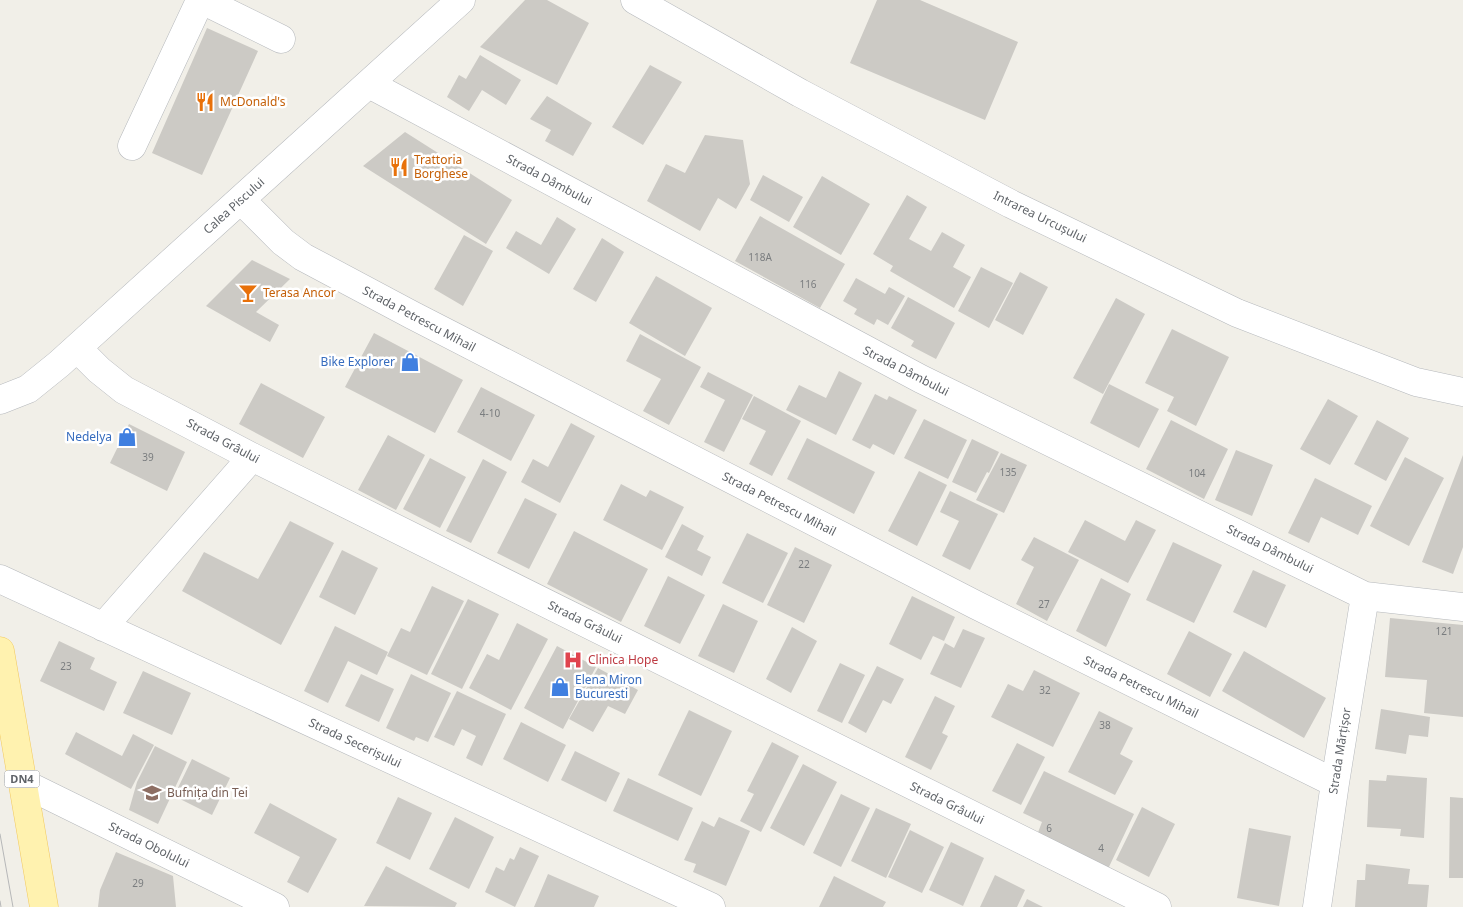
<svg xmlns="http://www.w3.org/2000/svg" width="1463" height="907" font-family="'Noto Sans',sans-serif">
<rect width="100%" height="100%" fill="#f1efe8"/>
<!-- building -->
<path fill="#cccac5" d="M525 0H547L589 23 557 85 480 47Z
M877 0H920L1018 42 985 120 850 63Z
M207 28 258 51 202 175 152 153Z
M480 55 521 80 506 105 482 90 469 111 447 97 459 75 466 79Z
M650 65 682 82 643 145 612 127Z
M547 96 592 123 573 156 545 141 551 130 530 119Z
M405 132 512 200 486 244 363 166Z
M705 135 743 140 750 184 736 209 718 198 700 231 647 201 666 164 685 173Z
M763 175 803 197 789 222 750 200Z
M822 176 870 204 841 255 793 227Z
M907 195 927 207 909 239 931 251 942 232 965 245 953 267 971 277 954 308 890 271 893 266 873 254Z
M760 216 845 264 820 308 735 261Z
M557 217 576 229 549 274 506 248 516 231 541 245Z
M464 235 493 251 463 306 434 289Z
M602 238 624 252 596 302 573 289Z
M252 260 290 279 256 312 279 325 270 342 206 306Z
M981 267 1013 283 989 328 958 311Z
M1020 272 1048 287 1023 335 995 320Z
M656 276 712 308 685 356 629 323Z
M856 278 885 294 889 287 905 296 888 325 877 319 874 325 854 314 857 309 843 301Z
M908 297 955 323 936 359 911 346 914 341 891 328Z
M1116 298 1145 314 1103 394 1073 378Z
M1172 329 1229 357 1196 426 1167 411 1174 397 1145 383Z
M374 333 463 380 435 433 345 387Z
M640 334 701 367 669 425 643 411 661 379 626 361Z
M839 371 862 383 836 435 786 410 799 385 826 398Z
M708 372 753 395 724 452 704 442 725 400 700 387Z
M261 383 325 417 303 458 239 424Z
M1109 384 1159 409 1139 448 1090 423Z
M481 387 535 415 511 461 457 432Z
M875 394 887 400 889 396 917 410 894 455 873 444 870 449 852 440Z
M754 396 801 421 772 476 749 464 766 431 742 419Z
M1328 399 1358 416 1330 465 1300 449Z
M924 419 967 440 948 479 904 458Z
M1171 420 1228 449 1204 499 1146 469Z
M1377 420 1409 438 1386 481 1354 464Z
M571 423 595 436 560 503 521 482 533 459 548 467Z
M129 424 185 452 167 491 110 463Z
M388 435 425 455 396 510 358 490Z
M807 438 875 472 854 514 787 479Z
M972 439 999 452 989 473 987 472 976 493 952 482Z
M1236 450 1273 465 1252 516 1215 500Z
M1001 453 1027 465 1004 513 976 500Z
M1463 455V547L1453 574 1422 562Z
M1405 457 1444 478 1409 546 1370 526Z
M430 458 466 477 440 528 403 509Z
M483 459 507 472 471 543 446 531Z
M919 471 947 485 917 546 888 531Z
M1315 478 1372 506 1358 535 1321 517 1309 543 1288 533Z
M621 484 646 497 650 490 684 507 662 550 603 520Z
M950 491 998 514 970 570 942 556 959 521 940 512Z
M525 498 557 514 529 569 497 553Z
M1085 520 1125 541 1136 520 1156 530 1128 583 1068 552Z
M290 521 334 543 281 645 182 591 204 552 258 579Z
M682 524 704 536 697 550 711 557 702 576 665 557Z
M574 531 648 569 621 622 547 584Z
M747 533 788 553 763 603 722 583Z
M1034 537 1079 560 1047 621 1016 604 1034 567 1021 560Z
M1173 542 1222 565 1194 623 1146 600Z
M795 547 832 565 804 623 767 605Z
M342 550 378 568 355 615 319 597Z
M1253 570 1286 585 1266 628 1233 612Z
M668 576 705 595 680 644 644 626Z
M1101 578 1131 594 1106 647 1076 631Z
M432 586 464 601 427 675 387 656 401 628 410 632Z
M912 596 955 617 944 641 933 636 921 660 889 644Z
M468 599 499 614 462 689 431 674Z
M723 604 758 621 734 673 698 656Z
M1390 618 1463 625V717L1424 713 1427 680 1385 677Z
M517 623 548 639 511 710 469 688 487 654 499 660Z
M335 626 388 652 377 675 348 661 328 703 304 691Z
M792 627 817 641 791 693 766 679Z
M963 629 985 638 961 688 930 674 945 643 954 648Z
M1189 631 1232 654 1210 697 1167 674Z
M59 641 95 658 90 669 117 682 104 711 40 681Z
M557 646 596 667 563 729 524 708Z
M1244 651 1326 698 1304 738 1222 691Z
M840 663 865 675 842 723 817 711Z
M877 666 904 679 891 704 883 700 866 733 848 723Z
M598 668 638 690 625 714 608 706 593 732 569 719Z
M1034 670 1080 693 1053 747 991 717 1008 684 1023 691Z
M143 671 191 693 172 735 123 713Z
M361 674 394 689 379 722 345 706Z
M411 674 451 693 428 742 416 737 414 741 386 728Z
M457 691 506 714 482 766 466 758 476 736 462 729 454 746 434 737Z
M935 696 955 706 942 733 948 736 931 770 905 757Z
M1381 709 1430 717 1428 737 1409 735 1406 754 1375 749Z
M689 710 732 731 701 796 658 775Z
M1099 711 1133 728 1120 754 1133 761 1115 795 1068 772Z
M521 722 566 745 548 782 503 759Z
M76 732 122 756 133 734 154 745 131 789 65 754Z
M772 742 799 756 761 832 740 821 754 794 747 791Z
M1017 743 1045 757 1021 805 992 791Z
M155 746 187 762 158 824 129 810 137 782Z
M575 751 620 773 606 802 561 780Z
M192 759 230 778 212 815 174 796Z
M803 764 837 782 804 846 770 828Z
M1044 771 1134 814 1108 869 1037 835 1042 822 1023 813Z
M1387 775 1427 778 1424 838 1400 836 1401 829 1367 827 1369 780 1386 781Z
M628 778 693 808 678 841 613 811Z
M841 794 870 808 841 867 813 853Z
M398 797 432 813 410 860 376 843Z
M1450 797 1463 798V878H1449Z
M270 803 337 839 308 893 287 882 300 857 254 833Z
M1142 807 1175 824 1149 877 1116 860Z
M876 808 911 824 886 878 851 861Z
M455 817 494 837 469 889 429 869Z
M719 817 750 831 726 886 693 872 696 864 684 860 702 821 714 827Z
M1249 828 1291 836 1279 906 1237 898Z
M910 830 944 847 922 893 888 877Z
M951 842 984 858 963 906 929 890Z
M520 847 539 856 515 907 485 892 496 867 504 871 510 858 514 860Z
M116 852 173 876 176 907H98L100 890Z
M1366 864 1410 869 1408 884 1429 885 1427 907H1355L1357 880H1365Z
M386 866 457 903 455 907 364 906Z
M548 874 599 896 594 907H534Z
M995 875 1025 890 1017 907H980Z
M834 876 886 902 883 907H819Z
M1027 899 1043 907H1023Z"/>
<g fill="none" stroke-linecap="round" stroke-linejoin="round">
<!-- minor casing -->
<g stroke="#b5b8bc" stroke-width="29">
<path id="minor" d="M635 0 800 93 1011 204 1237 313 1416 382 1463 392
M369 84 921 379 1365 596 1463 607
M132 146 198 5 206 2 281 39
M241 200 283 242 303 257 412 315 976 605 1335 783
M77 348 99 370 124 390 252 457 1157 907
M0 400 28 389 59 364 461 0
M0 579 711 907
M103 627 252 457
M23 783 275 907
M1317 907 1335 783 1365 596"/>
</g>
<!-- major casing -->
<g stroke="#f2c960" stroke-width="29">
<path id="major" d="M0 651 44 907"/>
</g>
<!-- minor -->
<use href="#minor" stroke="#fff" stroke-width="28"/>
<!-- major -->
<use href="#major" stroke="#fff2af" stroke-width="28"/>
<!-- tram -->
<path stroke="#b6b7b8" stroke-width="1" d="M0 834 13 907
M0 901 1 907"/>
</g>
<!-- icons -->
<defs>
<g id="restaurant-bare" transform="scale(1.5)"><path d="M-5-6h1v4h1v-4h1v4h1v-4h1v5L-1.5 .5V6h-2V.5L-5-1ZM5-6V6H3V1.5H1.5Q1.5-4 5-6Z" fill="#e8710a" stroke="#fff" stroke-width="2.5" paint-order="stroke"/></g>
<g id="bar-bare" transform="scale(1.5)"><path d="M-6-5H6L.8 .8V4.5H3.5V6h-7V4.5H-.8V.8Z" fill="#e8710a" stroke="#fff" stroke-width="2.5" paint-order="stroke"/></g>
<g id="shop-bare" transform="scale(1.5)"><path d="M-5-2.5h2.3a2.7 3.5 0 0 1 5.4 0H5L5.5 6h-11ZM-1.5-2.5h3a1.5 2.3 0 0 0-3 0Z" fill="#3f7fe0" stroke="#fff" stroke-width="2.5" paint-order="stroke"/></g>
<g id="hospital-bare" transform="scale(1.5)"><path d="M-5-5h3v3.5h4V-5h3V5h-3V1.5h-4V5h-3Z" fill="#e0444e" stroke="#fff" stroke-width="2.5" paint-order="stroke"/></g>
<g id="school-bare" transform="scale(1.5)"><path d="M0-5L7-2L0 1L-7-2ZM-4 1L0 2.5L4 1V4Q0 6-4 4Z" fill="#8d6e63" stroke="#fff" stroke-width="2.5" paint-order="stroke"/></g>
</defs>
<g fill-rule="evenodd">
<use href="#restaurant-bare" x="205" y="102"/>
<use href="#restaurant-bare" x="399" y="167"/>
<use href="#bar-bare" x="248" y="293"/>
<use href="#shop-bare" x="410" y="362"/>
<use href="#shop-bare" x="127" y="437"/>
<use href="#hospital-bare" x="573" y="660"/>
<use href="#shop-bare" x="560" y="687"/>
<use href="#school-bare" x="152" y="793"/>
</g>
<g text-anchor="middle" stroke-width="5" stroke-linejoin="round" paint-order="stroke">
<!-- number labels -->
<g font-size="10" fill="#7a7d7f">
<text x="760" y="261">118A</text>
<text x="808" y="288">116</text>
<text x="490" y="417">4-10</text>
<text x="148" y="461">39</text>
<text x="1008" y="476">135</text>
<text x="1197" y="477">104</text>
<text x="804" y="568">22</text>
<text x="1044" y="608">27</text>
<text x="1444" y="635">121</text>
<text x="66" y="670">23</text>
<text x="1045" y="694">32</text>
<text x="1105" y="729">38</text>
<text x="1049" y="832">6</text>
<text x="1101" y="852">4</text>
<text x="138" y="887">29</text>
</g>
<!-- shield labels -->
<rect fill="#fff" stroke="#8f9295" stroke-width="1" x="4.5" y="770.5" width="35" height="17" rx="4"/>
<g font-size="11" font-weight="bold" fill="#5f6368">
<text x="22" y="783">DN4</text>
</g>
<!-- food labels -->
<g font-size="12" fill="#c56008" stroke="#fff" text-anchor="start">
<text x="220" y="106">McDonald's</text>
<text x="414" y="164">Trattoria<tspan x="414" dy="14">Borghese</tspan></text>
<text x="263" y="297">Terasa Ancor</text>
</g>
<!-- street labels -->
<g font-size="12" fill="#5f6368" stroke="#fff">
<text transform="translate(549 180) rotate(28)" y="4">Strada Dâmbului</text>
<text transform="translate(234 206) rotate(-42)" y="4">Calea Piscului</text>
<text transform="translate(1040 217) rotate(26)" y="4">Intrarea Urcușului</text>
<text transform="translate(419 319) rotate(28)" y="4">Strada Petrescu Mihail</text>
<text transform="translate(906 371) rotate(27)" y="4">Strada Dâmbului</text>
<text transform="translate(223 441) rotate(28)" y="4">Strada Grâului</text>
<text transform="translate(779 504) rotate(27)" y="4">Strada Petrescu Mihail</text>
<text transform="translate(1270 549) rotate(26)" y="4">Strada Dâmbului</text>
<text transform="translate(585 622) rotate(26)" y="4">Strada Grâului</text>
<text transform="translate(1141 687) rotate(26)" y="4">Strada Petrescu Mihail</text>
<text transform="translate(355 743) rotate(25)" y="4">Strada Secerișului</text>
<text transform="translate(1340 751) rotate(-81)" y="4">Strada Mărțișor</text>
<text transform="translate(947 803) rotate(26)" y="4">Strada Grâului</text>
<text transform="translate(149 845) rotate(26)" y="4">Strada Obolului</text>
</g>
<!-- shop labels -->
<g font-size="12" fill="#366cbe" stroke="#fff" text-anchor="end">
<text x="395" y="366">Bike Explorer</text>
<text x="112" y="441">Nedelya</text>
<text x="575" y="684" text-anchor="start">Elena Miron<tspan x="575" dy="14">Bucuresti</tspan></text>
</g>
<!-- health labels -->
<g font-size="12" fill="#be3a42" stroke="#fff" text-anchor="start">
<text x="588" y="664">Clinica Hope</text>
</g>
<!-- education labels -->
<g font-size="12" fill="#785e54" stroke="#fff" text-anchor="start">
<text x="167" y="797">Bufnița din Tei</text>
</g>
</g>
</svg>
